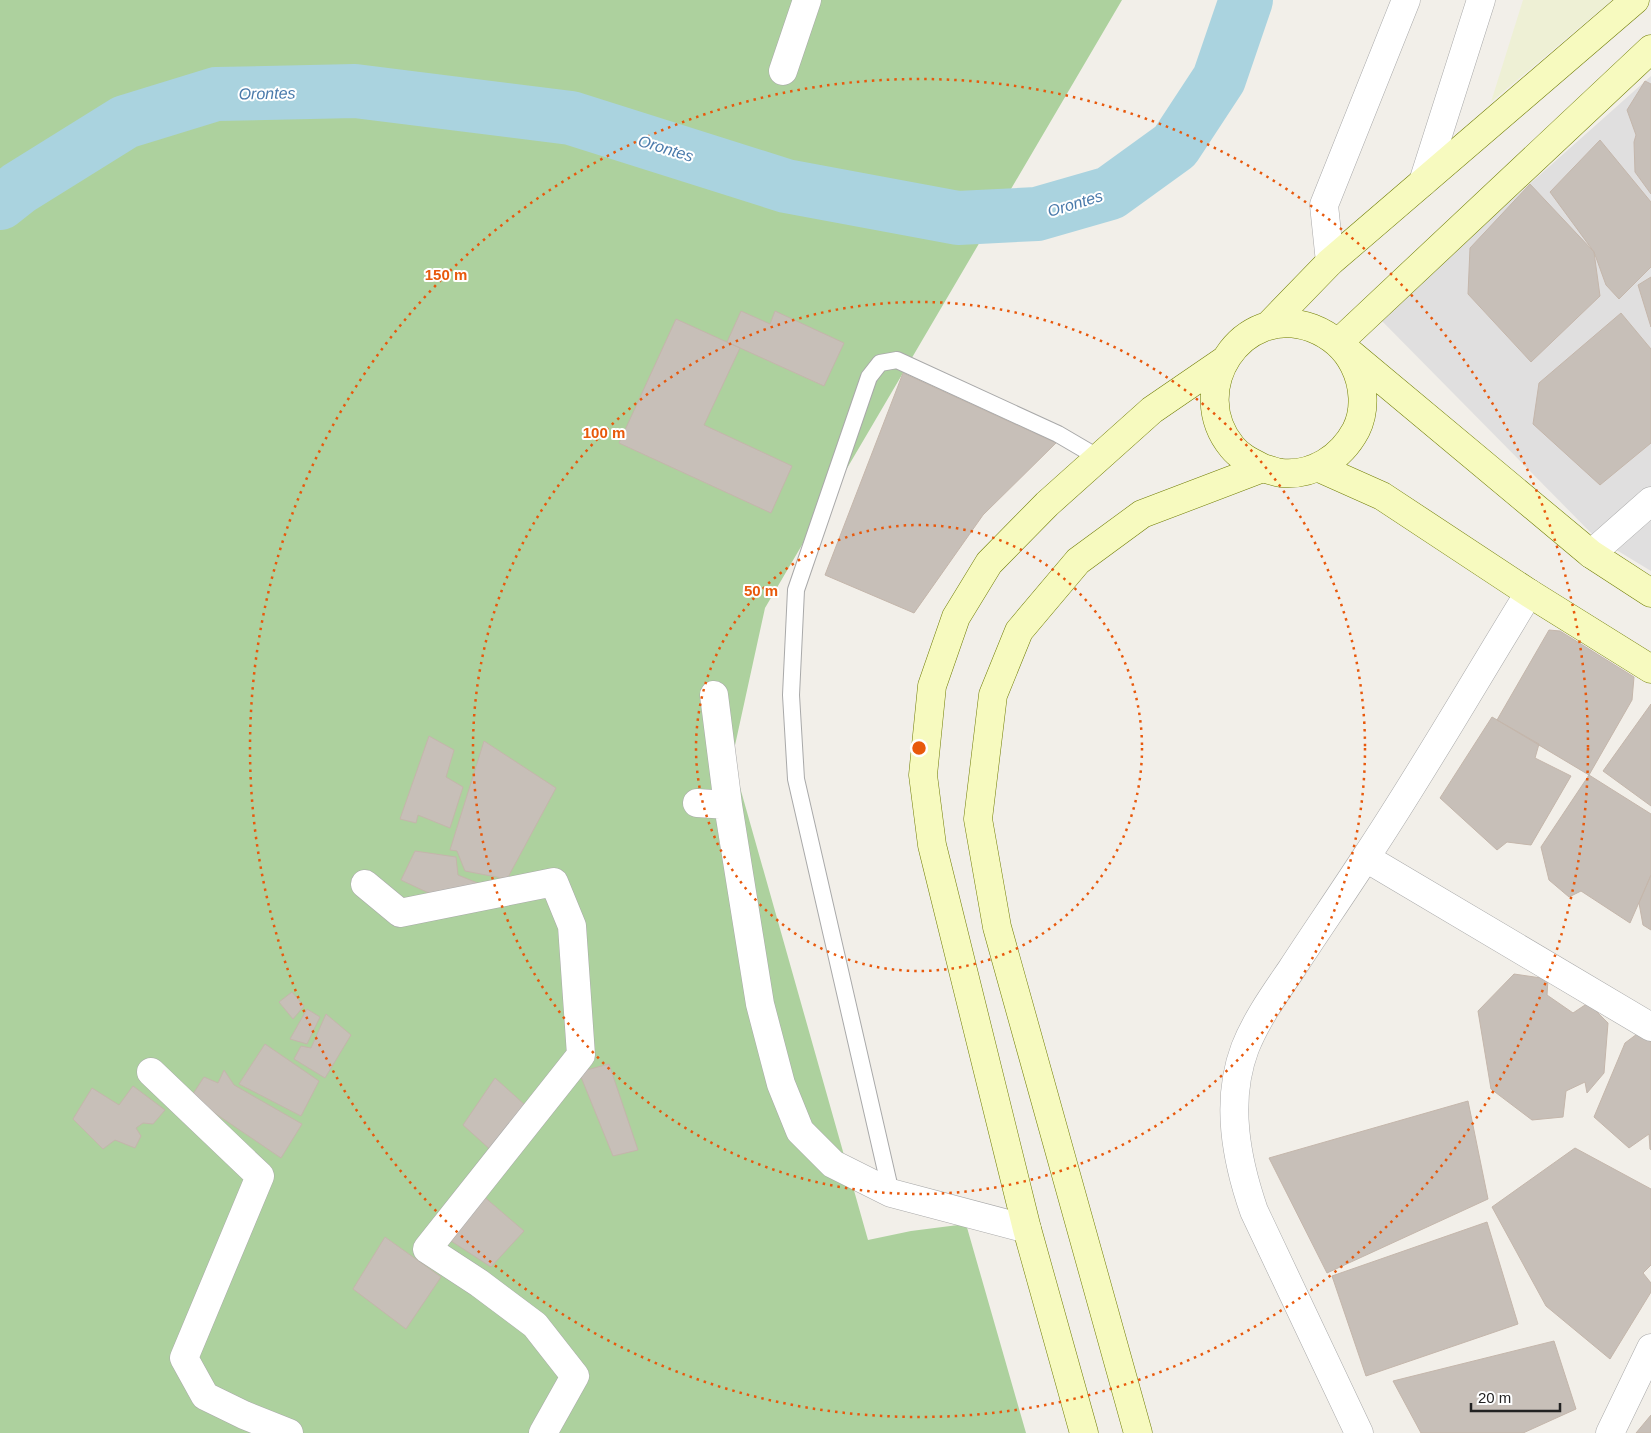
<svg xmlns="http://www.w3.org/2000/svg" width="1651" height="1433" font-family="Helvetica,sans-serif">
<rect width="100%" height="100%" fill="#f2efe9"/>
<!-- residential -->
<path fill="#e0dfdf" d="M1651 76V571L1595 537 1379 318Z"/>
<!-- farmland -->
<path fill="#eef0d5" d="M1523 0H1612L1491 102Z"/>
<!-- forest -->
<path fill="#add19e" d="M0 0H1122L765 608 732 759 868 1240 911 1231 966 1224 1026 1433H0Z"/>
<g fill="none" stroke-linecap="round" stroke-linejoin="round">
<!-- river -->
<path stroke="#aad3df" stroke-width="54" d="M0 203 19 188 125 122 216 94 355 91 571 118 786 186 958 218 1037 214 1110 193 1175 146 1219 79 1246 0"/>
</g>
<!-- building -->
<path fill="#c7bfb8" stroke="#c4b6ab" d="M1645 81 1651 84V194L1635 172 1634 142 1636 135 1627 110Z
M1600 140 1651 202V267L1619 299 1606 285 1594 252 1550 192Z
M1530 184 1594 252 1600 296 1531 362 1468 294 1470 248Z
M1651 277V327L1638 285Z
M741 311 770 324 775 311 844 343 824 386 727 342Z
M1621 313 1651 349V443L1600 485 1533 424 1539 383Z
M676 319 740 348 704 425 792 466 771 513 619 443Z
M903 373 1056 443 983 515 914 613 825 575Z
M1549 630 1560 631 1634 677 1632 700 1589 775 1497 720Z
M1651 704V806L1603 771Z
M1492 717 1539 744 1535 758 1571 776 1531 845 1507 842 1497 850 1440 798Z
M429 736 454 750 446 777 463 787 450 828 418 815 416 823 400 819Z
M484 741 556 788 507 879 465 871 457 851 450 850Z
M1589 775 1651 814V875L1630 923 1581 891 1569 897 1549 880 1541 847Z
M415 851 456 857 458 875 480 884 467 911 401 880Z
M1651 875V930L1643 925 1639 903Z
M1514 974 1548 979 1547 995 1573 1013 1588 1003 1608 1023 1604 1073 1587 1093 1585 1082 1566 1091 1563 1117 1532 1120 1491 1089 1478 1011Z
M292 992 304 1006 293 1019 279 1002Z
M307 1009 320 1017 307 1044 290 1039Z
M326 1014 351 1035 325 1078 294 1059 301 1046 311 1048Z
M1645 1028 1651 1030V1150L1650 1149 1649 1134 1629 1148 1594 1117 1625 1043Z
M265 1044 319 1081 301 1116 239 1084Z
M609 1064 638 1150 613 1156 579 1072Z
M224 1070 234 1085 302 1124 281 1158 191 1097 204 1077 218 1083Z
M495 1078 525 1105 493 1152 463 1125Z
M133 1086 165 1110 153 1124 143 1123 136 1128 141 1136 135 1148 115 1140 103 1149 73 1119 92 1088 119 1105Z
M1468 1101 1488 1199 1327 1273 1269 1158Z
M1575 1148 1651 1189V1265L1643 1273 1651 1283V1292L1610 1359 1546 1306 1492 1207Z
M482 1195 524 1231 491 1267 448 1239Z
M1487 1222 1518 1324 1366 1376 1332 1276Z
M385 1237 441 1277 406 1329 353 1289Z
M1554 1341 1576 1409 1523 1433H1421L1393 1381Z
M1651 1415V1433H1636Z"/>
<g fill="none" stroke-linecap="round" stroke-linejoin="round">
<!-- service casing -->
<g stroke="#a9a9a9" stroke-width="18">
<path id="service" d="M891 1193 796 779 791 695 796 590 869 377 880 363 897 360 1058 434 1099 458"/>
</g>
<!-- minor casing -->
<g stroke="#a9a9a9" stroke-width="29">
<path id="minor" d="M783 71 807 0
M1423 182 1481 0
M1330 262 1324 205 1406 0
M1591 554 1651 501
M714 695 728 805
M697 803 728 805 760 1004 781 1084 800 1131 833 1164 891 1193 1027 1229
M1366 858 1651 1027
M365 884 400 913 554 882 572 926 581 1055 427 1249 479 1283 535 1325 575 1376 543 1433
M151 1072 260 1176 184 1358 205 1396 244 1415 289 1433
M1359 1433 1254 1211C1236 1159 1225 1101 1245 1048 1256 1020 1274 995 1291 970 1315 933 1340 897 1364 860 1422 773 1474 682 1529 593
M1610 1433 1651 1348"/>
</g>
<!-- secondary casing -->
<g stroke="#707d05" stroke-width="29">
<path id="secondary" d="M1651 49 1338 343 1591 554 1651 593
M1268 326 1330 262 1635 0
M1317 467 1382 496 1529 593 1651 669
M1084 1433 1027 1229 932 845 923 775 932 686 956 617 989 563 1047 504 1152 410 1225 360
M1138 1433 997 927 978 819 993 695 1019 631 1078 561 1142 514 1263 468C1269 470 1275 472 1281 473 1313 476 1341 458 1356 430 1366 410 1364 385 1354 365 1345 347 1330 335 1312 328 1241 302 1185 390 1232 447 1240 457 1251 462 1263 468"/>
</g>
<!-- service -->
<use href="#service" stroke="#fff" stroke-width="16"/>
<!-- minor -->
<use href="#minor" stroke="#fff" stroke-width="28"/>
<!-- secondary -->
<use href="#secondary" stroke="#f7fabf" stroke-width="28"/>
</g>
<!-- distance rings -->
<g fill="none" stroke="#e8590c" stroke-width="2.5" stroke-dasharray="2.5 5">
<circle cx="919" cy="748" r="223"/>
<circle cx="919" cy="748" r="446"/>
<circle cx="919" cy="748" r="669"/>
</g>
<g text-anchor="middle" stroke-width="4" stroke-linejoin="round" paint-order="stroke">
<!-- water labels -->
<g font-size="16" font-style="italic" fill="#4a7aab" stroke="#fff">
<text transform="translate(267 93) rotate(-1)" y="6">Orontes</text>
<text transform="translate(666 148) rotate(17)" y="6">Orontes</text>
<text transform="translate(1075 203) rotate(-17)" y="6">Orontes</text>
</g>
</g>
<circle cx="919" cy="748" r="8" fill="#e8590c" stroke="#fff" stroke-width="2.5"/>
<g font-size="15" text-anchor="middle" font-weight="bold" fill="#e8590c" stroke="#fff" stroke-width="4" stroke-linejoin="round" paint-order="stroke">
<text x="446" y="280">150 m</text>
<text x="604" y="438">100 m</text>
<text x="761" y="596">50 m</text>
</g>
<!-- scale -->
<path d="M1471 1403v8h89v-8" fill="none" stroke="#222222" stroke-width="2.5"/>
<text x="1478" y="1403" font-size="15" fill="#222222" stroke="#ffffff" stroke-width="4" paint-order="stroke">20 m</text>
</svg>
